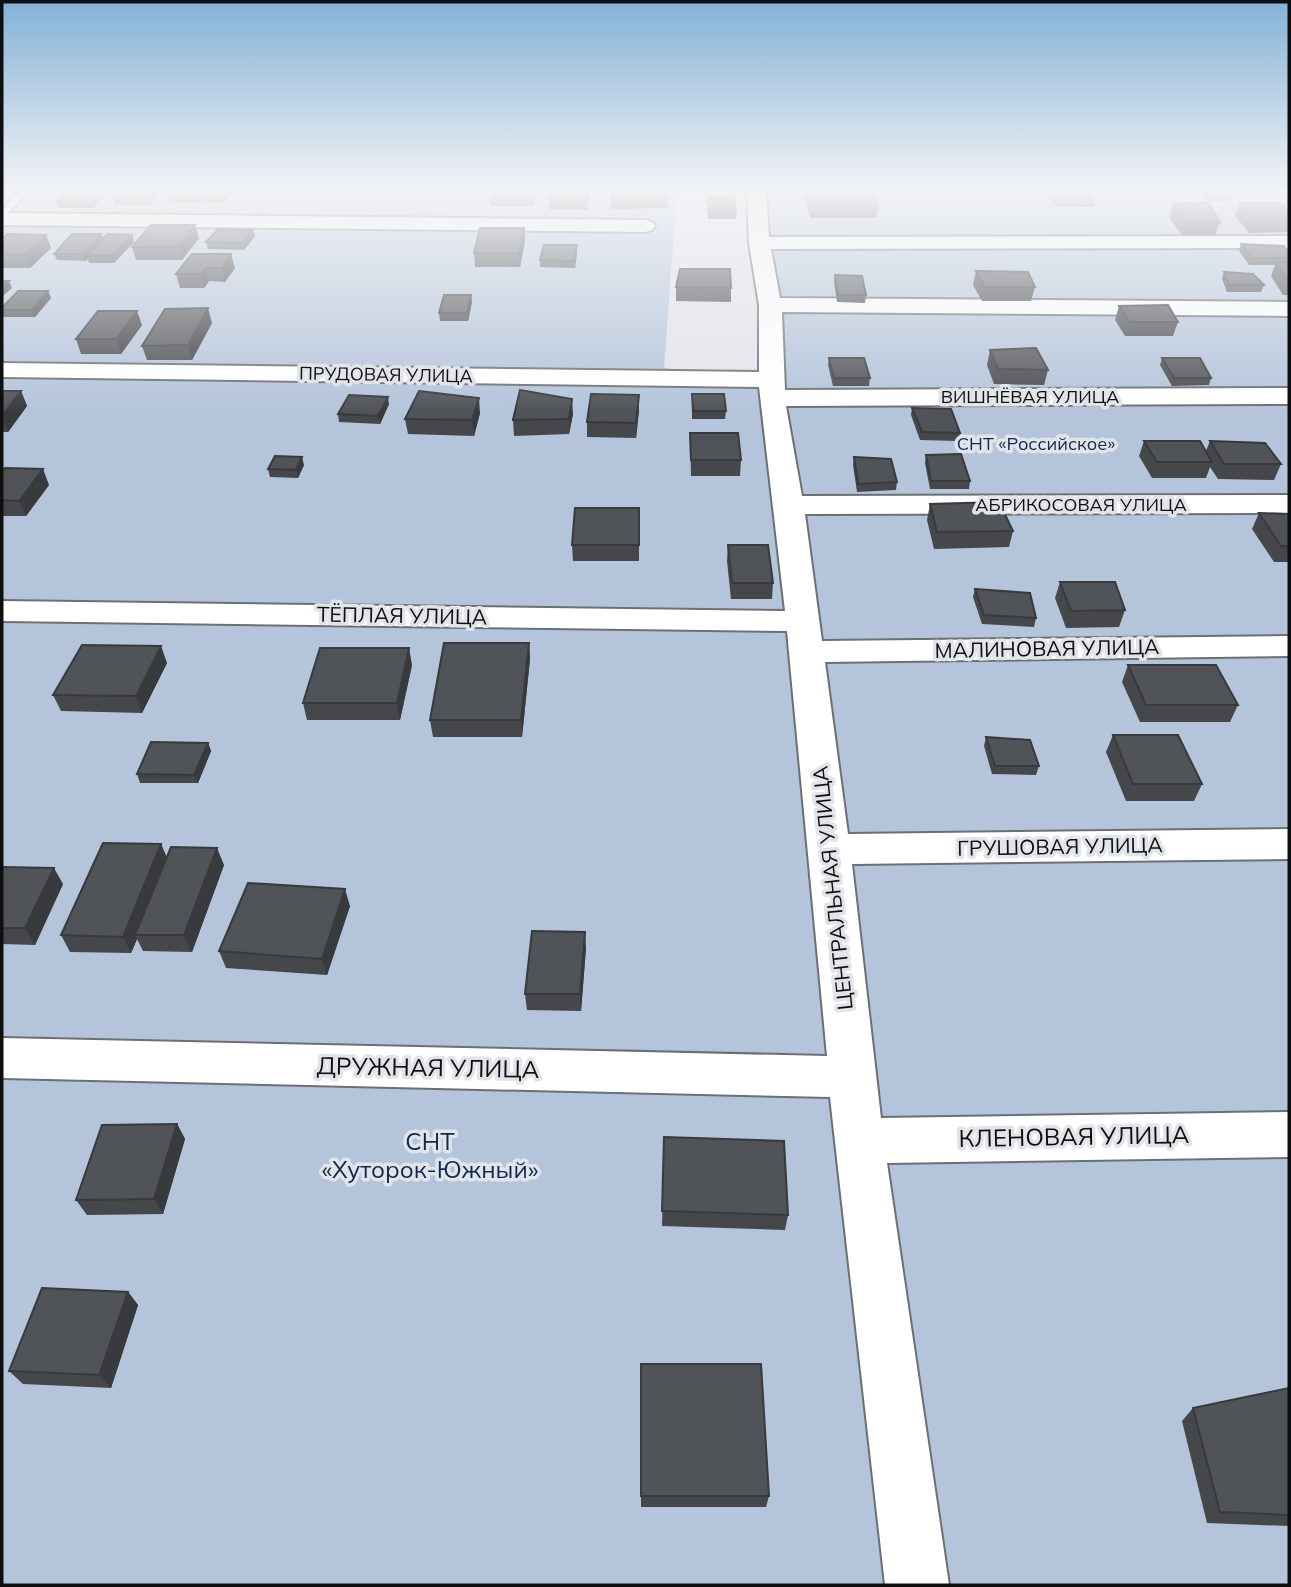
<svg xmlns="http://www.w3.org/2000/svg" width="1291" height="1587" font-family="Mulish,sans-serif">
<rect width="100%" height="100%" fill="#e1e4e9"/>
<!-- green -->
<path fill="#b4c4db" d="M2 190H677L664 368 769 380 756 190H1289V1585H2Z"/>
<g fill="none" stroke-linecap="round" stroke-linejoin="round">
<!-- service casing -->
<g stroke="#6c6f73" stroke-width="4">
<path id="service" d="M20 190H30L2 219V210Z"/>
</g>
<!-- minor casing -->
<g stroke="#6c6f73" stroke-width="4">
<path id="minor" d="M747 190H766L769 237 1289 236V248L771 249 780 298 1289 302V316L782 312 785 390 1289 388V404L786 406 802 496 1289 495V513L805 514 822 641 1289 636V656L825 662 848 834 1289 829V859L852 864 881 1118 1289 1112V1157L887 1163 949 1585H885L830 1097 2 1078V1038L827 1056 787 631 2 621V601L785 611 759 387 2 377V363L759 372V305L749 243Z
M2 213 645 220 652 222 655 226 652 230 645 232 2 225Z"/>
</g>
<!-- service -->
<use href="#service" fill="#fff" fill-rule="evenodd"/>
<!-- minor -->
<use href="#minor" fill="#fff" fill-rule="evenodd"/>
</g>
<!-- wall -->
<path fill="#45474b" d="M68 190H106L107 193 93 208H59L56 202Z
M156 190 158 195 149 205H115L111 192Z
M174 190H234L223 203H202L201 199 198 203H170L168 197Z
M493 190H536L537 193 533 206H491L490 199Z
M550 190H591L587 210 549 209V197Z
M610 190H667L668 208 611 209Z
M806 190H873L878 205 876 218H810L805 198Z
M1045 190H1090L1095 201 1094 207H1056L1044 192Z
M1199 190H1230L1232 194 1230 201H1208L1199 192Z
M707 197 736 212V219H708Z
M1240 203 1289 211V232L1249 233 1235 216Z
M1173 204 1220 222 1215 235H1182L1169 217Z
M101 234 103 239 132 235 134 242 114 263H89L88 259 86 261 57 260 54 254Z
M46 235 51 248 30 268H2V239Z
M255 236 244 250 208 249 206 242Z
M199 238 182 260H136L132 247Z
M525 241 520 267H475L474 253Z
M1241 244 1289 255V295H1283L1271 276 1275 265H1249L1239 251Z
M577 245V252L575 268 540 267V260Z
M192 254 235 268 225 282 209 281 204 288H180L176 274Z
M976 271 1035 287 1031 301H982L973 285Z
M1224 272 1264 285 1261 292H1227L1222 279Z
M835 275 866 295 865 303 837 302 834 282Z
M676 287 731 288V302L676 301Z
M51 298 35 317H3L2 313V308Z
M472 302 468 321H440L439 313Z
M1119 306 1178 322 1173 336H1125L1115 320Z
M212 323 192 360H147L142 346Z
M142 325 121 354H81L76 339Z
M990 350 1048 370 1044 385 994 384 987 365Z
M829 358 870 378 869 386H833L828 365Z
M1162 358 1211 378 1209 385 1172 386 1160 365Z
M2 391H21L27 406 8 432H2Z
M692 394 726 411 725 419H692Z
M389 404 380 424 339 422 338 414Z
M912 408 960 433 958 441 920 440 911 415Z
M639 410 636 438 587 437V422Z
M480 413 474 436 408 434 405 419Z
M573 414 569 434 514 436 513 420Z
M690 433 741 460 740 476H691Z
M1144 441 1206 451 1210 441 1281 464 1274 480 1218 479 1210 467 1206 478H1152L1139 456Z
M926 455 970 481 969 489H930L925 463Z
M854 457 897 482 896 490 857 492 853 465Z
M304 465 298 478 270 477 268 469Z
M2 472 49 485 26 516H2Z
M930 504 1013 531 1009 547 934 549 927 520Z
M639 508V561H573L572 545Z
M1259 513 1289 514V562H1274L1252 529Z
M728 545 773 583 772 599H731L727 561Z
M1060 582 1125 610 1119 627 1066 628 1055 598Z
M975 589 1036 618 1034 627 982 624 973 597Z
M529 643 530 659 522 737H433L430 720Z
M167 663 142 713 61 711 53 695Z
M412 665 400 720H307L303 703Z
M1128 665 1238 705 1230 722H1140L1122 682Z
M1113 735 1202 784 1194 801H1126L1106 752Z
M986 737 1039 766 1036 775 992 774 984 746Z
M208 743 211 751 198 783H140L137 774Z
M161 844 167 858 224 865 192 952 143 951 137 939 131 953 70 952 61 935Z
M2 867 63 884 35 945 2 944Z
M350 906 327 975 226 968 219 951Z
M586 948 581 1011 527 1010 525 994Z
M177 1124 185 1139 163 1214 87 1215 76 1200Z
M664 1137 788 1215 785 1230 662 1226Z
M128 1292 138 1305 111 1388 23 1384 9 1371Z
M641 1364 769 1496 766 1507H641Z
M1289 1388V1526L1207 1523 1182 1421 1193 1408Z"/>
<!-- shaded-wall -->
<path fill="#383a3d" d="M101 190H106L107 193 93 208 91 202Z
M147 190H156L158 195 149 205 146 192Z
M201 190H208L200 196 201 199 198 203 196 197Z
M227 190H234L223 203 221 197Z
M535 190H536L537 193 533 206V200Z
M588 190H591L587 210V197Z
M195 225 199 238 182 260 178 247Z
M524 228 525 241 520 267 519 253Z
M253 230 255 236 244 250 243 243Z
M101 234 103 241 87 256 88 259 86 261 84 254Z
M46 235 51 248 30 268 25 255Z
M132 235 134 242 114 263 112 256Z
M577 245V252L575 268 574 261Z
M231 254 235 268 225 282 222 268Z
M206 268 209 281 204 288 201 274Z
M9 281 12 288 2 297V288Z
M48 291 51 298 35 317 32 310Z
M471 295 472 302 468 321 467 313Z
M208 308 212 323 192 360 188 345Z
M137 311 142 325 121 354 116 339Z
M21 391 27 406 8 432 2 416Z
M639 395V410L636 438V423Z
M388 397 389 404 380 424 378 416Z
M479 398 480 413 474 436 472 420Z
M572 399 573 414 569 434V419Z
M302 457 304 465 298 478 296 470Z
M43 469 49 485 26 516 19 501Z
M529 643 530 659 522 737 521 720Z
M161 646 167 663 142 713 136 696Z
M409 648 412 665 400 720 397 703Z
M208 743 211 751 198 783 194 775Z
M161 844 168 861 135 935 137 939 131 953 123 937Z
M217 848 224 865 192 952 184 935Z
M54 868 63 884 35 945 25 928Z
M345 889 350 906 327 975 322 959Z
M585 932 586 948 581 1011 580 994Z
M177 1124 185 1139 163 1214 154 1199Z
M128 1292 138 1305 111 1388 99 1375Z"/>
<!-- building -->
<path fill="#505357" stroke="#383a3d" stroke-width="2" d="M68 190H101L91 202H56Z
M113 190H147L146 192H111Z
M174 190H201L196 197H168Z
M206 190H227L221 197 200 196Z
M493 190H535L533 200 490 199Z
M550 190H588L587 197H549Z
M611 190H667L668 195 611 196Z
M807 190H873L878 205H811Z
M1049 190H1090L1095 201 1057 200Z
M1206 190H1230L1232 194H1210Z
M707 197H734L736 212H709Z
M1208 202 1220 222H1186L1173 204Z
M1240 203H1280L1289 211V219L1253 220Z
M151 225H195L178 247H132Z
M480 228H524L519 253H474Z
M218 229 253 230 243 243 206 242Z
M7 234 46 235 25 255 2 254V239Z
M72 234H101L84 254H54Z
M107 234 132 235 112 256H87Z
M1241 244 1284 246 1289 255V258H1251Z
M544 245H577L574 261 540 260Z
M192 254H231L222 268H206L201 274H176Z
M1289 262V281H1288L1276 263Z
M680 269H730L731 288 676 287Z
M976 271 1028 272 1035 287H985Z
M1224 272 1253 274 1264 285H1229Z
M835 275 862 276 866 295H838Z
M2 281H9L2 288Z
M18 291H48L32 310H2V308Z
M444 295H471L467 313H439Z
M1168 305 1178 322H1130L1119 306Z
M208 308 188 345 142 346 165 309Z
M98 311H137L116 339H76Z
M1036 348 1048 370 998 369 990 350Z
M829 358H864L870 378H834Z
M1162 358H1200L1211 378H1174Z
M520 390 572 399 569 419 513 420Z
M2 391H21L2 416Z
M419 391 479 398 472 420 405 419Z
M591 394 639 395 636 423 587 422Z
M692 394H724L726 411H693Z
M349 395 388 397 378 416 338 414Z
M912 408 951 409 960 433 922 432Z
M690 433H738L741 460H691Z
M1144 441H1200L1212 462H1157Z
M1210 441 1265 443 1281 464H1224Z
M961 454 970 481H931L926 455Z
M275 456 302 457 296 470 268 469Z
M854 457 891 459 897 482 858 484Z
M5 468 43 469 19 501 2 500V472Z
M999 502 1013 531 937 532 930 504Z
M575 508H639V545H572Z
M1259 513 1289 514V546H1281Z
M728 545H768L773 583H732Z
M1060 582H1115L1125 610 1071 611Z
M975 589 1030 593 1036 618 984 615Z
M444 643H529L521 720H430Z
M82 645 161 646 136 696 53 695Z
M320 648H409L397 703H303Z
M1128 665H1216L1238 705H1146Z
M1113 735H1178L1202 784H1133Z
M986 737 1030 740 1039 766H995Z
M151 742 208 743 194 775 137 774Z
M103 843 161 844 123 937 61 935Z
M171 847 217 848 184 935H135Z
M2 867 54 868 25 928H2Z
M248 883 345 889 322 959 219 951Z
M532 931 585 932 580 994H525Z
M177 1124 154 1199 76 1200 102 1125Z
M664 1137 784 1141 788 1215 662 1211Z
M42 1288 128 1292 99 1375 9 1371Z
M641 1364H761L769 1496H641Z
M1289 1388V1515L1220 1512 1193 1408Z"/>
<!-- sky -->
<linearGradient id="sky" x2="0" y2="1"><stop stop-color="#83b1d6"/><stop offset="0.46" stop-color="#f2f3f5"/><stop offset="1" stop-color="#f2f3f5" stop-opacity="0"/></linearGradient>
<rect width="1291" height="413" fill="url(#sky)"/>
<g text-anchor="middle" stroke-width="7" stroke-linejoin="round" paint-order="stroke">
<!-- far-street labels -->
<g font-size="18" fill="#0e0f11" stroke="#e1e4e9">
<text transform="translate(386 375) rotate(1)" y="6">ПРУДОВАЯ УЛИЦА</text>
<text x="1030" y="403">ВИШНЁВАЯ УЛИЦА</text>
<text x="1081" y="511">АБРИКОСОВАЯ УЛИЦА</text>
</g>
<!-- far-park labels -->
<g font-size="18" fill="#10294c" stroke="#e1e4e9">
<text x="1036" y="450">СНТ «Российское»</text>
</g>
<!-- street labels -->
<g font-size="21" fill="#0e0f11" stroke="#e1e4e9">
<text transform="translate(402 616) rotate(1)" y="7">ТЁПЛАЯ УЛИЦА</text>
<text transform="translate(1047 649) rotate(-1)" y="7">МАЛИНОВАЯ УЛИЦА</text>
<text transform="translate(1060 847) rotate(-1)" y="7">ГРУШОВАЯ УЛИЦА</text>
<text transform="translate(833 888) rotate(-96)" y="7">ЦЕНТРАЛЬНАЯ УЛИЦА</text>
</g>
<!-- near-street labels -->
<g font-size="24" fill="#0e0f11" stroke="#e1e4e9">
<text transform="translate(428 1068) rotate(1)" y="8">ДРУЖНАЯ УЛИЦА</text>
<text transform="translate(1074 1137) rotate(-1)" y="8">КЛЕНОВАЯ УЛИЦА</text>
</g>
<!-- near-park labels -->
<g font-size="24" fill="#10294c" stroke="#e1e4e9">
<text x="430" y="1150">СНТ<tspan x="430" dy="28">«Хуторок-Южный»</tspan></text>
</g>
</g>
<!-- border -->
<rect width="1291" height="1587" fill="none" stroke="#0e0f11" stroke-width="7"/>
</svg>
